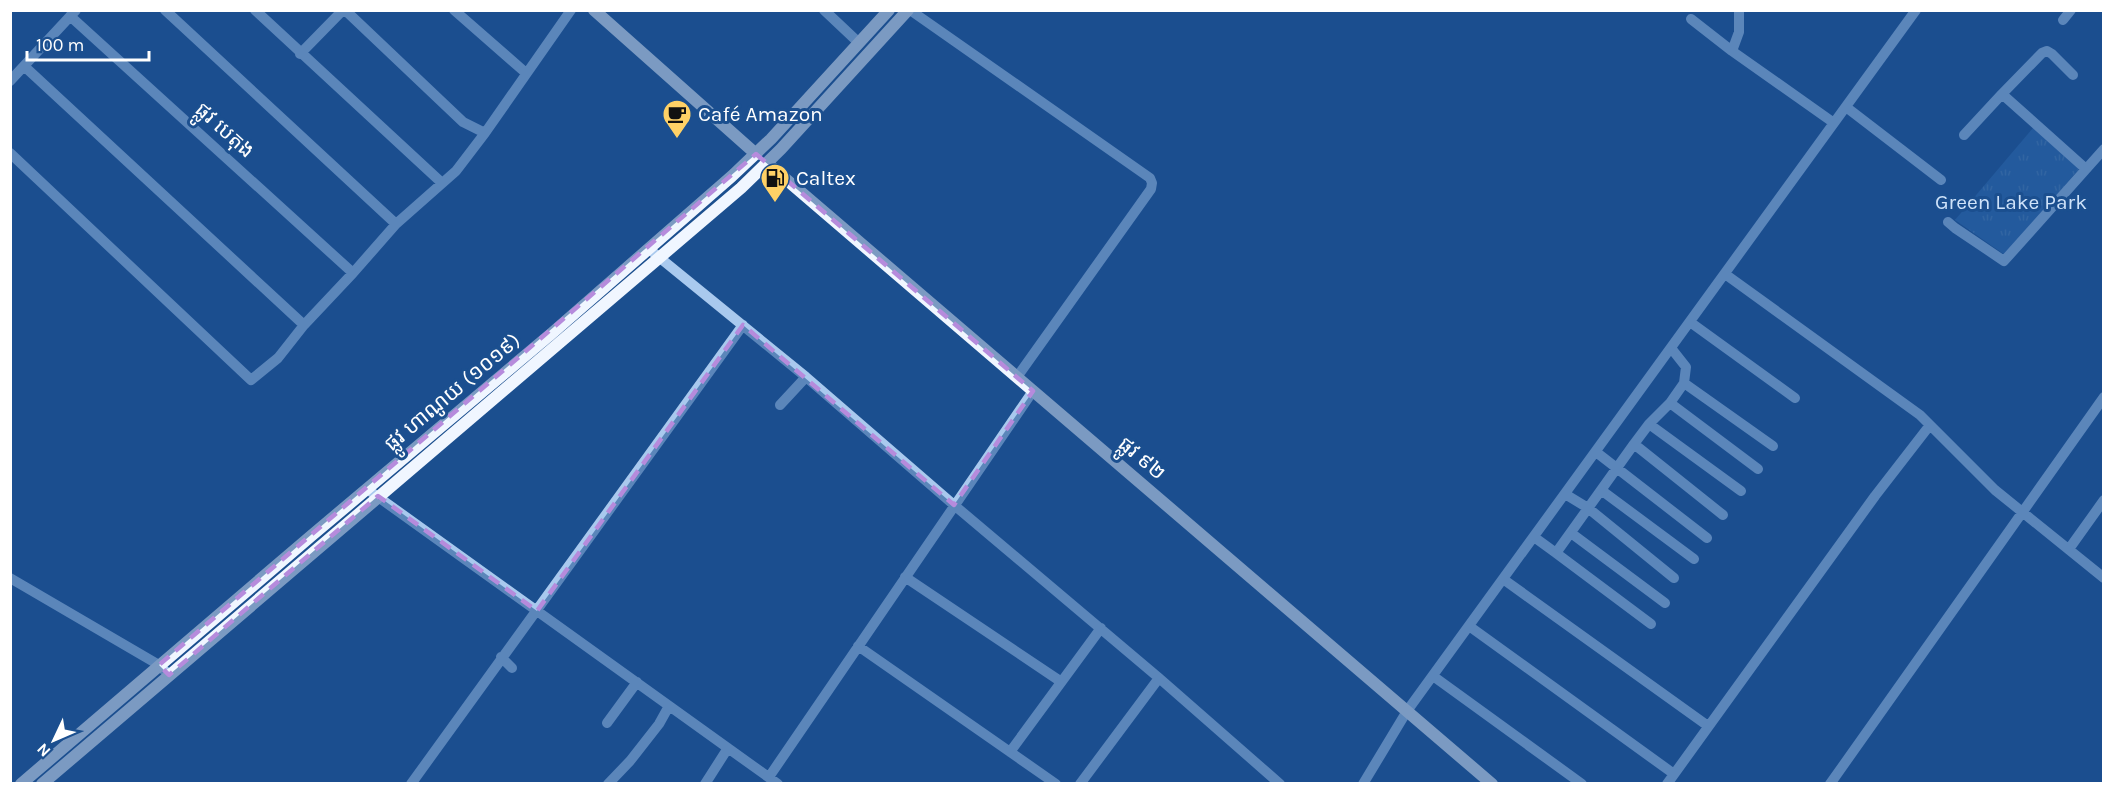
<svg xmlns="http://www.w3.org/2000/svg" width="2114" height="794" font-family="Karla,'Noto Sans Khmer',sans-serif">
<defs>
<pattern id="grass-tufts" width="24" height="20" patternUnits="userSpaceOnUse" patternTransform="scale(1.5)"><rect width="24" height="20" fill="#2e69ad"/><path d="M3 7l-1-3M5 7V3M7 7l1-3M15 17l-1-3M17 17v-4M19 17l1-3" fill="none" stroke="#4d80b9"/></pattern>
</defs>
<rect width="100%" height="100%" fill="#1b4f8f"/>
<!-- grass -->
<path fill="url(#grass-tufts)" d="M2033 128 2079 169 2005 255 1955 220Z"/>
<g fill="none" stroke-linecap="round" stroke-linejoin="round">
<!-- minor -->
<path stroke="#a9c9ee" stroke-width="10" d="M165 10 396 224
M255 10 442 183
M345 10 463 122 485 133
M454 10 526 73
M824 10 859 43
M910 10 1150 178 1152 183 1151 189 1017 377
M70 16 353 273
M1691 19 1732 51 1834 123
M2063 20 2071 10
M1732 51 1739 32V10
M300 54 343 10
M24 66 304 325
M10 81 76 10
M2002 94 2042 53 2047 51 2052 54 2073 75
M1846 107 1941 180
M1964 135 2002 94 2086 169
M10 153 251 380 278 358 304 325 353 273 396 224 456 171 485 133 571 10
M1948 222 1955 228 2004 261 2104 149
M649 249 806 377 954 505 1159 678 1280 784
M1725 274 1920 415 1995 490 2104 578
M1690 322 1795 398
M1684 383 1773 446
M1670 403 1758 469
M780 405 806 377
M1649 424 1741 491
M1634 444 1723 515
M1596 452 1707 538
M367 489 778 784
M1601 490 1694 559
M1565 494 1588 508 1674 578
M1571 533 1665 603
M1534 537 1556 553
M2069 549 2104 500
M905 577 1060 681
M10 578 159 665 169 675
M1503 579 1708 726
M1651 624 1556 553 1634 444 1649 424 1670 403 1684 383 1686 367 1671 348
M1469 626 1674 774
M858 646 1056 784
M501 657 512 668
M1433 676 1582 784
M607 723 637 682
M1010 752 1101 628
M769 777 1033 391
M411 784 743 325
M608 784 630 761 659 724 669 706
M705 784 728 748
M1080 784 1159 678
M1363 784 1407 711 1916 10
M1667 784 1875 496 1930 425
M1830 784 2104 397"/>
<!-- major -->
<path stroke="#f0f6ff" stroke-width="12" d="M594 10 756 154
M767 163 1492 784
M21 784 311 536 551 334 732 176 771 139 889 10
M42 784 741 188 781 149 908 10"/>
</g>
<!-- marked area -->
<path d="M0 0H2114V794H0ZM756 154 1033 391 954 505 743 325 537 611 378 496 169 675 159 665Z" fill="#1b4f8f" fill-opacity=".55" fill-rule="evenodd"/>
<path fill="none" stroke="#b68bdc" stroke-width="4.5" stroke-dasharray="12 8" stroke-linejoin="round" d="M756 154 1033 391 954 505 743 325 537 611 378 496 169 675 159 665Z"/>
<!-- icons -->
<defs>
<g id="cafe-pin" transform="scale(1.5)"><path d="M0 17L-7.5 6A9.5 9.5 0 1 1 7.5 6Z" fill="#ffd166" stroke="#1b4f8f"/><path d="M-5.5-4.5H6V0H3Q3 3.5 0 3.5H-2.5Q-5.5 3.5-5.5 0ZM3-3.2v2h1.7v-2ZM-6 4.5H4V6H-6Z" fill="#111"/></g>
<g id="fuel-pin" transform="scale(1.5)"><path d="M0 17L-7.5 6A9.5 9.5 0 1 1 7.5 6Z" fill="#ffd166" stroke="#1b4f8f"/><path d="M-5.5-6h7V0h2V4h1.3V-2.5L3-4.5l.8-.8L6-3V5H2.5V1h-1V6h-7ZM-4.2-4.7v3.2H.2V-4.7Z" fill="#111"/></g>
</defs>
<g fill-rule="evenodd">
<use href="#cafe-pin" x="677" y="114"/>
<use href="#fuel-pin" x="775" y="178"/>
</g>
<g text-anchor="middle" stroke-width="6" stroke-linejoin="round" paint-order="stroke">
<!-- poi labels -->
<g font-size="21" fill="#fff" stroke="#1b4f8f" text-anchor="start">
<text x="698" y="121">Café Amazon</text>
<text x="796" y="185">Caltex</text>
</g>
<!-- street labels -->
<g font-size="21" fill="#fff" stroke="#1b4f8f">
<text transform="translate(225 130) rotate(42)" y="7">ផ្លូវ បេតុង</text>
<text transform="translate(452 392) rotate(-40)" y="7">ផ្លូវ ហាណូយ (១០១៩)</text>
<text transform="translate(1142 458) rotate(40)" y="7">ផ្លូវ ៩២</text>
</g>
<!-- park labels -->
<g font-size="21" fill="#cfe3fa" stroke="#1b4f8f">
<text x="2011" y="209">Green Lake Park</text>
</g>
</g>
<!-- border -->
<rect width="2114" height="794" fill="none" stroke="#ffffff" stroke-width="24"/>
<!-- north arrow -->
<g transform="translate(54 740) rotate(226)" stroke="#1b4f8f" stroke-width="4.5" paint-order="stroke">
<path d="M0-4.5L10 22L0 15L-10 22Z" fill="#ffffff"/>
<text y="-9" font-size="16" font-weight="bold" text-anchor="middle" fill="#ffffff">N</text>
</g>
<!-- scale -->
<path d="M27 51v9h122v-9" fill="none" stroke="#ffffff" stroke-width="3"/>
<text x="36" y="51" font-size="18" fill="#ffffff" stroke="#1b4f8f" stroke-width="4.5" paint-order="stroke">100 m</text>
</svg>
